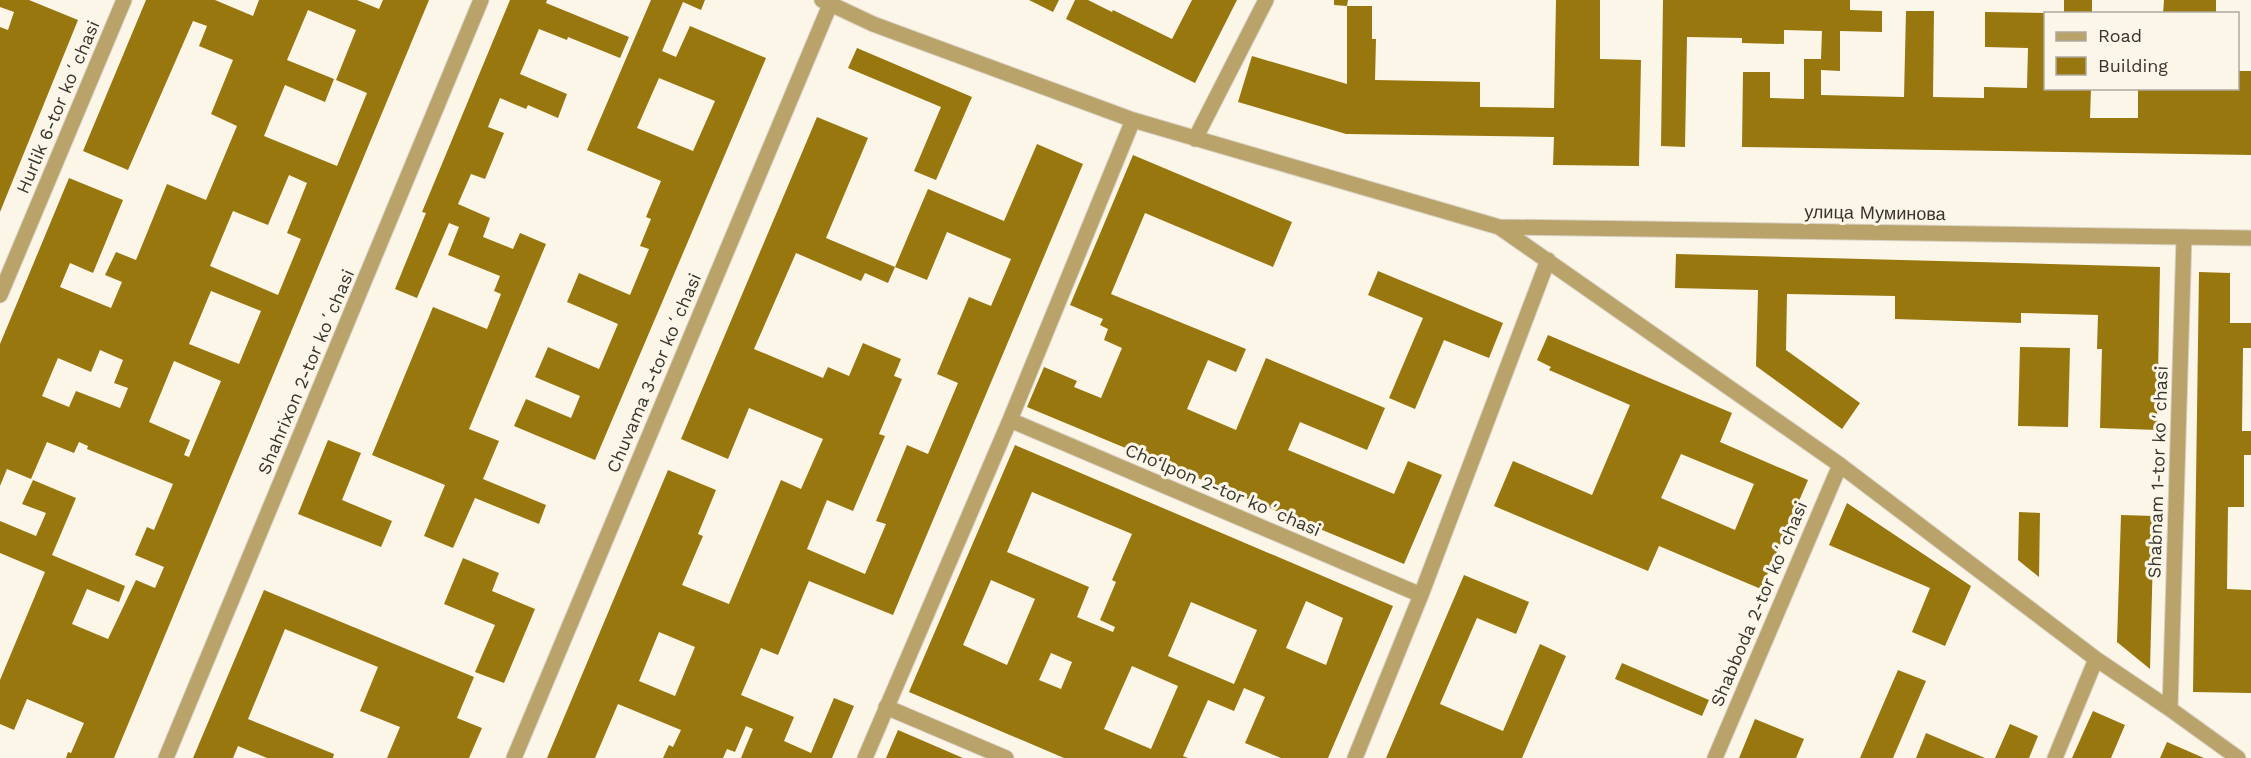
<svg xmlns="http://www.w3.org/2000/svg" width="2251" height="758" font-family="'Work Sans',sans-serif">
<rect width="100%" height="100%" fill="#fcf6e8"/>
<!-- building -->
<path fill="#98770f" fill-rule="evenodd" d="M0 0H29L78 20 0 212V27L8 30 14 12 0 7Z
M146 0H215L253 16 259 0H357L379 9 383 0H429L114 758H66L68 752 71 753 84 723 27 699 14 730 0 724V680L45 572 0 553V521L36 536 46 513 22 504 33 480 76 498 52 555 125 586 119 602 87 589 72 624 108 639 136 580 155 588 164 567 135 555 147 527 154 530 173 484 87 449 88 446 79 442 74 453 47 442 31 479 7 469 0 486V344L69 178 123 200 93 273 70 263 60 287 111 308 122 282 105 275 116 252 136 260 167 184 206 200 237 126 211 114 233 60 199 46 207 26 193 21 128 170 83 151ZM308 10 356 30 336 80 367 93 337 166 264 136 285 85 325 102 334 79 287 60ZM289 175 307 183 287 233 301 239 278 295 210 266 233 211 268 225ZM211 291 261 311 239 364 189 344ZM100 350 123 360 114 383 128 388 120 408 76 391 69 407 42 396 58 358 91 372ZM174 361 221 381 189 457 184 455 190 440 149 422Z
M510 0H547L546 3 629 37 620 58 568 37 567 40 539 29 520 74 567 94 558 118 528 105 526 109 500 98 488 127 504 133 485 179 471 174 458 204 490 218 483 237 513 249 520 233 546 244 469 429 499 441 483 479 546 505 539 524 475 498 453 548 424 536 445 485 372 455 433 307 487 329 501 294 494 291 500 276 448 255 459 227 449 223 417 298 395 289 426 213 422 212Z
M651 0H705L701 10 683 2 662 51 676 57 690 26 766 58 595 460 514 426 526 399 571 418 580 396 535 377 548 347 599 369 618 324 567 302 579 273 630 295 649 249 640 246 651 219 646 217 661 181 587 150ZM659 78 715 101 693 151 637 128Z
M1029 0H1059L1053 12Z
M1075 0H1088L1112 12 1113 10 1172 39 1192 0H1237L1195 83 1066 19Z
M1334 0H1348L1347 6 1334 5Z
M1556 0H1600V59L1641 60 1639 166 1553 165 1554 137 1346 134 1238 102 1252 56 1347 84V6H1372V39H1376L1375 80 1480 82V107L1554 108Z
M1663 0H1850V10L1882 11V32L1840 31V71L1821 70V95L1904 97 1906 11H1934L1933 97 1984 98V87L2027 88 2028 48 1985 47V12L2046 13V88H2091L2090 118H2138V88H2238V71H2251V155L1742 147 1743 72H1770V98L1804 99V59H1821L1822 31 1784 30V44L1742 43V38L1687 37 1685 147 1661 146Z
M2064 0H2092V14H2064Z
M2164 0H2216V14H2163Z
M857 48 972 97 936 180 914 171 941 107 848 68Z
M817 117 868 138 826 238 895 267 928 189 1004 221 1037 144 1083 164 893 615 809 581 778 655 761 648 741 695 794 717 784 741 811 753 834 698 854 706 832 758H741L753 729 746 726 735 752 727 749 723 758H663L669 745 673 747 681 730 618 704 595 758H547L668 470 716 490 698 534 703 536 682 585 729 604 781 480 801 489 823 439 749 408 728 459 681 439ZM947 232 1011 259 991 306 969 297 937 374 958 383 928 454 907 445 876 521 886 524 865 574 807 549 827 500 853 511 885 436 879 434 902 379 894 376 901 359 863 343 849 376 828 367 823 378 754 349 796 253 861 281 865 273 888 283 895 267 927 280ZM659 632 695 647 675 696 639 681Z
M1133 155 1292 222 1273 267 1145 213 1111 294 1246 349 1236 372 1208 360 1187 409 1236 430 1266 358 1385 408 1367 450 1300 422 1288 450 1394 494 1408 461 1442 475 1404 564 1027 407 1044 367 1077 381 1074 387 1101 398 1122 348 1104 340 1108 329 1100 325 1103 319 1070 305Z
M1676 254 2160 267 2157 430 2100 428 2102 349H2097L2098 315 2021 313V323L1895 319V296L1787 294 1786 350 1860 403 1842 429 1756 366 1758 290 1675 288Z
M1378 271 1503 323 1489 358 1444 340 1415 409 1389 398 1423 318 1368 295Z
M2199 272 2230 273V323H2251V348H2243L2242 431H2251V455H2244V507H2228L2227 589 2251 590V693L2193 692Z
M1548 335 1732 413 1720 442 1808 480 1761 589 1659 546 1648 571 1494 506 1513 461 1592 495 1630 405 1549 370 1551 367 1537 360ZM1681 454 1754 484 1735 530 1661 498Z
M2020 347 2070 348 2068 427 2018 426Z
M328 440 361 453 342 500 392 521 381 547 298 514Z
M1015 445 1393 606 1328 758H1281L1245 743 1265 697 1244 688 1234 711 1208 700 1183 756 1188 758H1064L909 692ZM1032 492 1132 534 1112 580 1116 582 1100 620 1115 627 1113 632 1077 617 1089 587 1007 552ZM991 580 1035 599 1007 665 963 645ZM1306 601 1343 618 1326 665 1286 648ZM1191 602 1257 630 1234 684 1168 656ZM1051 653 1072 662 1061 689 1039 680ZM1132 666 1178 686 1151 749 1104 729Z
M1847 503 1971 586 1945 646 1912 632 1930 588 1829 545Z
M2019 512 2040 513 2039 577 2018 560Z
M2121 515 2154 516 2150 669 2117 642Z
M463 558 499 573 492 591 535 609 504 683 475 672 495 625 444 604Z
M1464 575 1529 602 1516 634 1477 618 1440 704 1503 731 1540 644 1566 656 1522 758H1386Z
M264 590 474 677 457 718 482 728 469 758H387L400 727 360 711 378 667 285 629 248 719 334 754 333 758H267L238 746 233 758H193Z
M1622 663 1709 700 1702 716 1615 679Z
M1898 670 1926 681 1893 758H1860Z
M2093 711 2125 725 2111 758H2072Z
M1755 719 1804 739 1796 758H1739Z
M2010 724 2038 736 2029 758H1995Z
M898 730 963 758H886Z
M1926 733 1985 758H1916Z
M2167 742 2204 758H2160Z"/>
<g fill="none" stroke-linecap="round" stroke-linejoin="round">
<!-- minor casing -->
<g stroke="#d9d3c7" stroke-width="17">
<path id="minor" d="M822 0 873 24 1133 120 1499 227 1840 465 2096 659 2170 709 2238 758
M1195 139 1266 0
M1499 227 2251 238
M0 295 124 0
M1010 420 1421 595
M886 707 1006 758
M2170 709 2184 237
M166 758 481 0
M514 758 832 0
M865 758 1010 420 1133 120
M1355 758 1421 595 1548 260
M1715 758 1840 465
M2055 758 2096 659"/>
</g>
<!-- minor -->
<use href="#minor" stroke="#baa36b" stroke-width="15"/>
</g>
<g text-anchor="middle" stroke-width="6" stroke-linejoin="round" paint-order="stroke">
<!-- street labels -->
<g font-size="18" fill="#37352f" stroke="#fcf6e8">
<text transform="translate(58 107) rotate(-67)" y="6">Hurlik 6-tor koʻchasi</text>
<text transform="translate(1875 213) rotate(1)" y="6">улица Муминова</text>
<text transform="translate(306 372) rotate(-67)" y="6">Shahrixon 2-tor koʻchasi</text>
<text transform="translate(654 373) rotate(-67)" y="6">Chuvama 3-tor koʻchasi</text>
<text transform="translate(2158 472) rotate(-88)" y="6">Shabnam 1-tor koʻchasi</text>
<text transform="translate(1223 490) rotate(23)" y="6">Cho‘lpon 2-tor koʻchasi</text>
<text transform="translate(1759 604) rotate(-67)" y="6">Shabboda 2-tor koʻchasi</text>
</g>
</g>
<!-- legend -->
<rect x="2044" y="12" width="195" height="78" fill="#fcf6e8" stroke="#ada99e" stroke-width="1.5"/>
<rect x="2056" y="32" width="30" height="9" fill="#baa36b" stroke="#ada99e" stroke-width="1.5"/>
<text x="2098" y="42" font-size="18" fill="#37352f">Road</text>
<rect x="2056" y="57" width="30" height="18" fill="#98770f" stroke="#ada99e" stroke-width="1.5"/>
<text x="2098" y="72" font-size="18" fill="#37352f">Building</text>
</svg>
